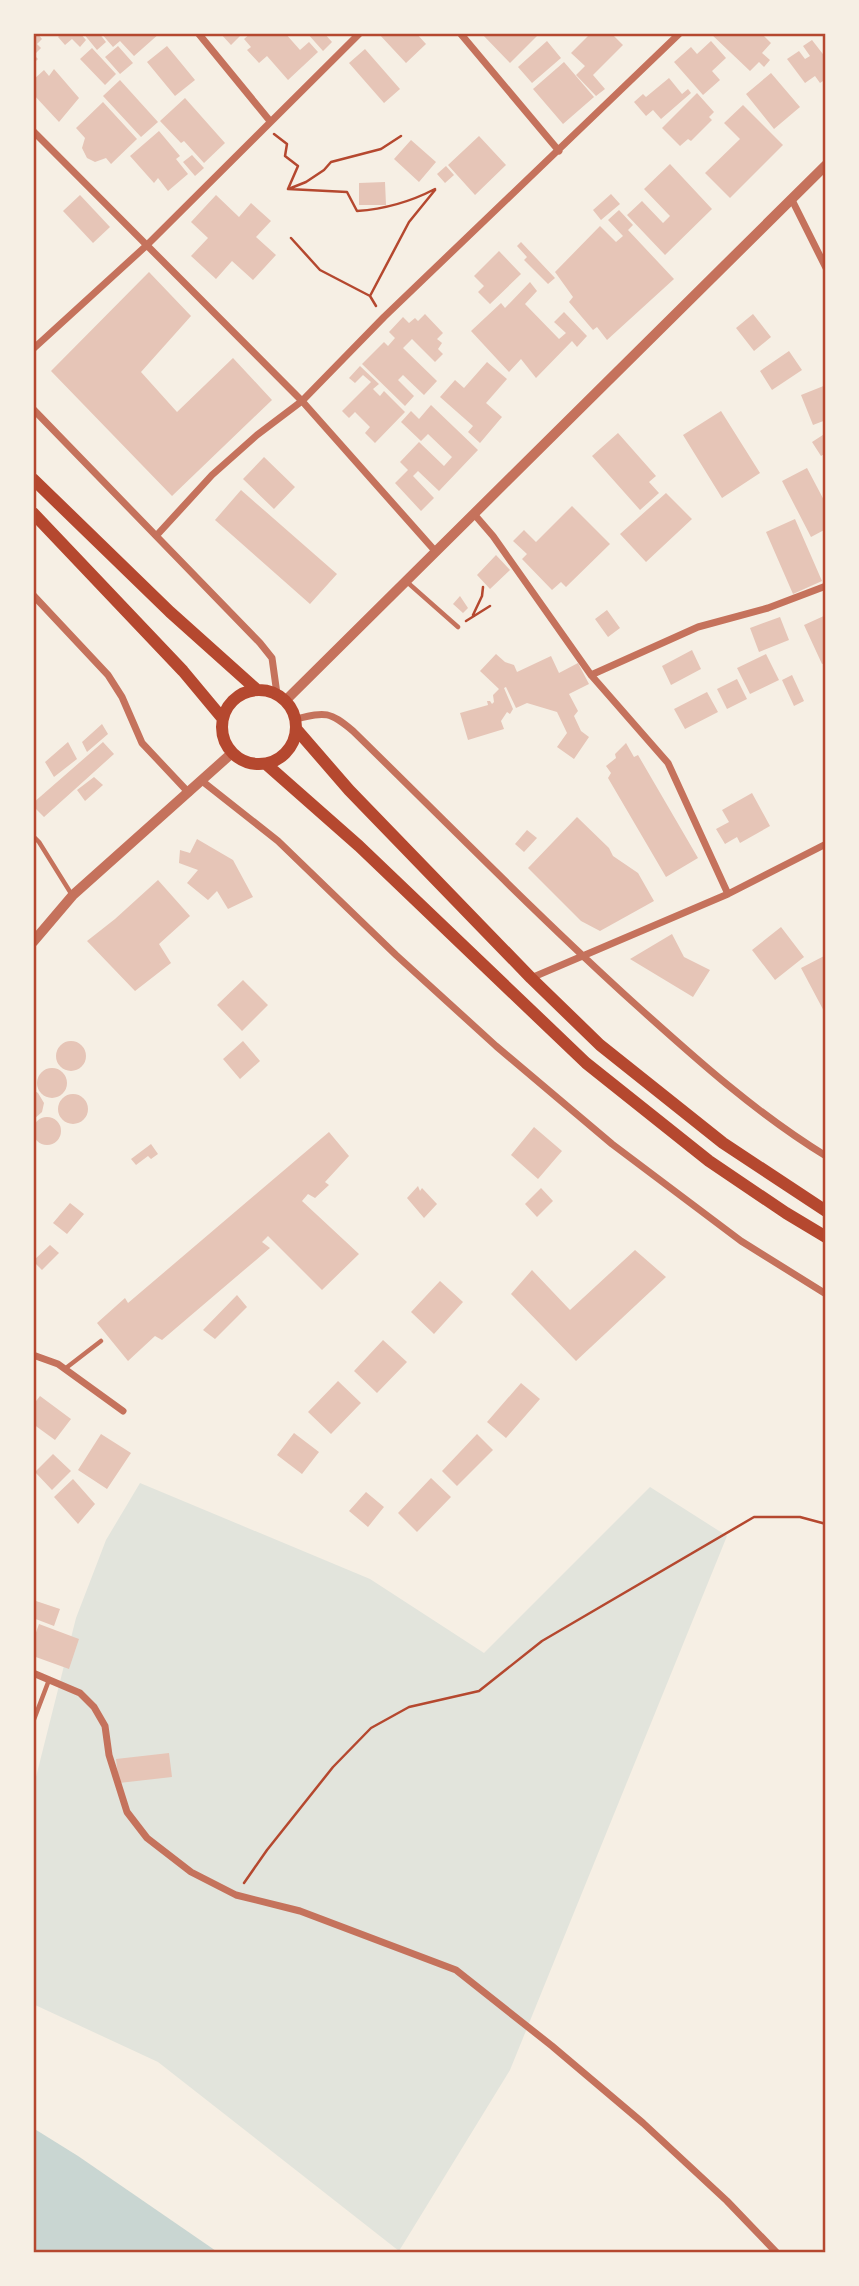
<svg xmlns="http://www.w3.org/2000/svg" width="859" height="2286" font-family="'IBM Plex Sans',sans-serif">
<rect width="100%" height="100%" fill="#f6efe4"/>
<!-- green -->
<path fill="#e2e4dc" d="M140 1483 370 1579 484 1653 650 1487 727 1536 510 2070 399 2251 158 2062 33 2004V1789L76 1618 106 1540Z"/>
<!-- water -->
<path fill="#c9d6d2" d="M33 2128 78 2156 219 2253H33Z"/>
<!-- building -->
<path fill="#e6c5b7" d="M33 33H37L42 39 37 44 41 48 34 55 38 59 33 64Z
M62 33H80L86 40 80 47 72 39 65 45 58 37Z
M83 33H99L106 42 97 50Z
M101 33H160L134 56 120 41 113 47Z
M220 33H243L231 45Z
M251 33H285L300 50 309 42 318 52 288 80 267 56 259 63 247 50 251 47 244 39Z
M307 33H324L332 42 323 51Z
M378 33H416L426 44 406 63Z
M481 33H540L510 63Z
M591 33H611L623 45 593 75 605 89 596 96 576 75 585 66 571 53Z
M710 33H761L771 43 762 53 770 60 764 67 759 62 750 71Z
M812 40 826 58V79L820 83 815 76 805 83 787 59 799 51 805 59 810 56 803 46Z
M547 41 561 58 532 83 518 67Z
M711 41 726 58 712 71 720 80 703 95 674 62 691 47 697 54Z
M118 46 133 63 120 74 105 57Z
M167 46 195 80 175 96 147 62Z
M92 48 116 74 105 85 80 59Z
M365 49 400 89 384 103 349 63Z
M564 62 594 97 563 124 533 89Z
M54 69 79 98 59 122 33 94V80L44 70 49 76Z
M771 73 800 107 774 129 746 94Z
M669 78 682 94 688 89 691 93 661 119 653 110 646 116 634 102 643 94 646 97Z
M120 80 158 122 141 137 103 96Z
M697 93 714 112 709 117 712 120 691 141 688 139 680 146 662 128Z
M185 98 225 143 204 163 184 141 181 143 160 121Z
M103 102 137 139 111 164 106 158 95 162 87 158 82 148 85 138 76 128Z
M743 105 783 145 730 198 705 173 740 139 724 123Z
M159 131 180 156 176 159 188 174 168 191 158 178 154 183 130 156Z
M479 136 506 165 475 195 448 165Z
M411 140 436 162 419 182 394 159Z
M192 155 204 168 195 176 183 162Z
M670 164 712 209 665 255 627 215 642 201 663 223 670 216 644 189Z
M446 166 454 175 445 183 437 174Z
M385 182 386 205H359V183Z
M611 194 620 204 601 220 593 210Z
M80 195 110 227 93 243 63 211Z
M216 195 239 217 251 203 271 221 256 237 276 255 253 280 232 261 216 279 191 256 208 238 191 222Z
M619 210 633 225 628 230 674 279 607 340 597 327 593 330 569 302 573 297 555 272 600 226 616 242 623 236 608 220Z
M521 242 555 278 548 284 524 260 527 257 517 246Z
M499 251 521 274 490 304 478 292 484 286 474 276Z
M149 272 191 316 141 372 177 412 233 358 272 400 172 496 51 371Z
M530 282 537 291 525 304 559 339 566 333 554 322 564 312 587 336 577 347 572 341 536 378 521 359 509 372 471 331 501 303 505 308Z
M425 314 443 333 437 339 442 343 438 349 443 354 435 362 412 339 403 348 437 381 424 395 403 375 398 380 414 396 405 406 362 364 384 342 388 346 395 338 389 332 403 317 409 323 415 318 418 321Z
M753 314 771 337 754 351 736 328Z
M789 351 802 370 772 390 760 371Z
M487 362 507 379 486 403 502 417 480 443 468 432 473 426 440 397 455 380 464 388Z
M360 366 379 384 373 389 380 396 384 391 405 412 375 443 365 433 370 427 355 412 349 418 342 411 371 382 363 375 355 383 349 378Z
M826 385V420L813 425 801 395Z
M431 405 478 450 439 491 418 471 413 476 434 498 421 511 395 483 408 470 400 462 419 442 444 466 452 457 428 434 421 441 401 422 411 411 419 419Z
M721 411 760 473 722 498 683 435Z
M618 433 656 476 649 482 659 493 640 510 592 456Z
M826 433V453L821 456 812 442Z
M264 457 295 487 274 509 243 479Z
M807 468 826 504V529L811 537 782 481Z
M241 490 337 574 310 604 215 520Z
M666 493 692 519 646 562 620 534Z
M572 506 610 544 566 587 561 582 552 590 522 559 527 554 513 541 524 530 536 542Z
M795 519 822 581 793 594 766 532Z
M496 555 510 570 490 589 477 575Z
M460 596 468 608 463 613 453 604Z
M607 610 620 628 608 637 595 619Z
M826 615V663L822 664 804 625Z
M780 617 789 640 759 652 750 628Z
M692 650 701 669 671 685 662 666Z
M496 654 505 662 514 665 517 672 551 656 559 673 578 663 589 684 569 694 578 711 574 716 581 731 589 737 574 759 557 747 567 733 557 712 527 703 516 708 506 687 504 688 513 709 510 714 507 712 501 721 504 729 468 740 460 713 488 705 487 701H490L492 704 494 702 493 695 499 689 480 671Z
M766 654 779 680 750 694 737 668Z
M792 675 804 701 794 706 782 680Z
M737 679 747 699 727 709 717 689Z
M707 692 718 712 685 729 674 709Z
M102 724 108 734 87 752 82 742Z
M68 742 77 759 54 777 45 762Z
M103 742 114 754 44 817 33 806V803Z
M626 743 634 757 638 755 698 858 666 877 608 778 611 773 606 766 616 758 615 754Z
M94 777 103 785 85 801 77 790Z
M752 793 770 826 740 843 737 837 725 844 716 829 729 822 722 810Z
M577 817 609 848 613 856 638 873 654 901 600 931 581 921 528 868Z
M527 830 537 838 524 852 515 844Z
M197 839 233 860 253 897 228 909 217 891 208 900 187 883 198 870 179 863 180 850 190 853Z
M158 880 190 916 159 944 171 963 135 991 87 941 115 919Z
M781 927 804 957 775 980 752 950Z
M672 934 684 957 710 970 693 997 630 959Z
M826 955V1015L801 968Z
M243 980 268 1005 242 1031 217 1005Z
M56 1056a15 15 0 1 1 30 0a15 15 0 1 1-30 0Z
M243 1041 260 1061 240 1079 223 1059Z
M37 1083a15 15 0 1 1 30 0a15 15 0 1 1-30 0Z
M33 1090 38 1093 44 1103 42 1112 33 1120Z
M58 1109a15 15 0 1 1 30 0a15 15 0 1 1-30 0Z
M33 1131a14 14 0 1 1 28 0a14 14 0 1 1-28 0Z
M534 1127 562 1151 538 1179 511 1155Z
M329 1132 349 1156 325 1182 329 1185 315 1198 308 1194 302 1201 359 1254 322 1290 268 1236 262 1242 270 1248 162 1340 155 1336 128 1361 97 1323 125 1298 128 1303Z
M151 1144 158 1154 151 1159 148 1156 136 1165 131 1159Z
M418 1186 420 1191 422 1188 437 1204 424 1218 407 1198Z
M541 1188 553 1201 537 1217 525 1204Z
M70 1203 84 1214 67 1234 53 1223Z
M50 1245 59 1253 42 1270 33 1261Z
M635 1250 666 1277 576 1361 511 1294 532 1270 570 1310Z
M440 1281 463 1302 434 1334 411 1312Z
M237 1295 247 1307 215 1339 203 1330Z
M383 1340 407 1362 377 1393 354 1371Z
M338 1381 361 1403 331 1434 308 1412Z
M521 1383 540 1399 506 1438 487 1422Z
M40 1396 71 1419 55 1440 33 1424V1405Z
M294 1433 319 1452 302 1474 277 1455Z
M101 1434 131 1453 107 1489 78 1470Z
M477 1434 493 1450 457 1486 442 1471Z
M53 1454 71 1471 52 1490 35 1472Z
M431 1478 451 1497 417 1532 398 1513Z
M73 1479 95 1504 78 1524 54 1497Z
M366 1492 384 1507 368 1527 349 1511Z
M33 1600 60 1609 54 1626 33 1618Z
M39 1624 79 1639 69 1669 33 1656V1641Z
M169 1753 172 1777 119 1783 116 1759Z"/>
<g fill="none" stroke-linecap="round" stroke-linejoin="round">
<!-- path -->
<path stroke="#b5482f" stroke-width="2.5" d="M274 134 287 144 285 156 298 166 288 189
M291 188 306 182 324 170 331 162 381 149 401 136
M288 189 347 192 357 211C386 209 410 202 435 189
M291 238 320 270 370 296
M376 306 370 296 409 222 435 190
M473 615 482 596 483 587
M466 621 490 606
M244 1883 267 1850 333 1767 371 1728 409 1707 479 1691 542 1641 754 1517H800L826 1524"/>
<!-- service -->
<path stroke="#c5725c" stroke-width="4.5" d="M407 582 458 627
M33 836 39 842 72 895
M66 1368 101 1341
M33 1722 49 1680"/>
<!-- minor -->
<path stroke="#c5725c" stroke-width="7" d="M198 33 270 121
M460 33 559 151
M33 131 302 401 436 552
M792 200 826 268
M33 349 147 245 360 33
M33 409 260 643 272 658 277 694
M474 514 493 536 591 675 668 763 728 894
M157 535 212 475 257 435 302 401 384 317 680 33
M33 595 108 675 122 697 142 743 189 793
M591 675 698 627 768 608 826 586
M296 719C326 712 329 711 353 731 447 823 538 916 635 1004 696 1059 756 1113 826 1156
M202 781 278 841 396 955 496 1046 612 1144 741 1241 826 1294
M531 978 728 894 826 844
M33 1355 58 1364 123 1411
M33 1673 80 1693 94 1707 105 1726 109 1755 127 1812 147 1838 191 1872 236 1895 300 1911 456 1970 552 2046 643 2123 727 2201 777 2253"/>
<!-- tertiary -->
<path stroke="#c5725c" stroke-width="10" d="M286 700 826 165
M33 942 73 895 232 753"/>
<!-- primary -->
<path stroke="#b5482f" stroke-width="12" d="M33 479 170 612 256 689
M33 513 183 671 223 719
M222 727a37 37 0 1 1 74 0a37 37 0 1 1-74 0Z
M297 730 349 790 531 978 600 1045 723 1143 826 1211
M266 764 359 846 586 1063 709 1161 786 1213 826 1237"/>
</g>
<!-- border -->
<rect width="859" height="2286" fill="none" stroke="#f6efe4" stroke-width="70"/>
<rect x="35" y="35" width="789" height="2216" fill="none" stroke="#b5482f" stroke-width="2.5"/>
</svg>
